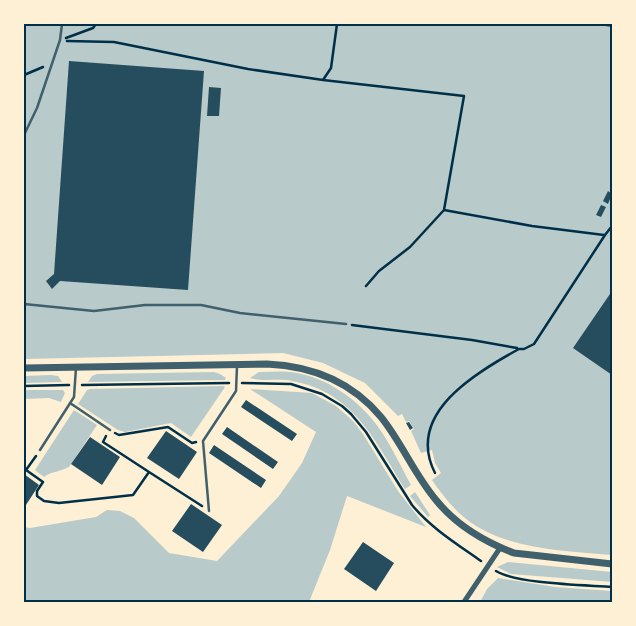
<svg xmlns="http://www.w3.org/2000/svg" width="636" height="626" font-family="Commissioner,sans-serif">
<rect width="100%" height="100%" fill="#fdf0d5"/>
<!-- green -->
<path fill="#b9caca" d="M24 24H612V555C561 550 499 550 459 513 449 503 440 492 432 480L441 473 435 463 432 450 421 453 411 431 414 429 409 421 406 422 402 414 398 416 365 383 323 363 283 353 24 359Z
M214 372 220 374 226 378 225 380 88 382 92 376 97 374Z
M259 372C269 372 280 371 290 372 321 375 352 395 372 419 388 438 399 463 411 485L405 489C375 441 354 392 292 381 279 378 263 382 250 378Z
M51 375 58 376 62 382 24 383V376Z
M223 386 225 387 191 437 171 423 125 432 118 430 78 404 87 390 90 389Z
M250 389 312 393 336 406 353 421 363 434 398 491 426 527 347 496 330 550 309 602H24V527L30 528 96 517 107 510 120 511 134 518 169 553 217 561 279 496 302 463 316 432Z
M24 390H63L65 393 61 402 49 398 24 399Z
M74 410 97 425 69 467C60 472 52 471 44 477L35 470Z
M415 492 430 515 428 517 410 496Z
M508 562 612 572V582L511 574 497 567Z
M498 578 555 587 612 591V602H480L487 589Z"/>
<!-- building -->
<path fill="#264d5e" d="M69 61 204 71 188 290 60 281 52 289 46 281 54 274Z
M209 87 221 88 219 116H207Z
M608 191 612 194 608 204 603 201Z
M601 205 606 207 601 217 596 215Z
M612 291V375L573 348Z
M246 400 297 434 292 441 241 407Z
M409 422 413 428 410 430 406 423Z
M227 427 278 462 273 469 222 434Z
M166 431 197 452 179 479 147 458Z
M90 437 120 457 102 485 71 464Z
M214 445 266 480 261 488 209 453Z
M24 474 39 485 24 508Z
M191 504 222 525 203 552 172 531Z
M363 542 394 563 376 591 344 569Z"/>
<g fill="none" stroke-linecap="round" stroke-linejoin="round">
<!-- path -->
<path stroke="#003049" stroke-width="2.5" d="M66 38 93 28 96 24
M67 41 114 42 248 69 323 80 464 96 444 210
M24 75 43 67
M323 80 331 68 337 24
M366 286 379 271 410 247 444 210 532 226 604 235
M352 325 472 340 517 348
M242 383 291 384 322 394 342 406 351 414 366 432 412 505C431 528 457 544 481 561
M82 385 229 383
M24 386 69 385
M115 433 119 435 168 427 192 443 196 442
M36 456 26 470 43 482 37 491V496L44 501 59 503 133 495 149 472 103 442 106 436
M149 472 202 506
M435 473C405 414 475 373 519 349H524L534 344 605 235 612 226
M496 571C517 584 585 585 612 587"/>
<!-- service -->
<path stroke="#3f606c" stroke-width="2.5" d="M601 24 612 26
M24 135 37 108 60 40 62 24
M24 304 94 311 145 305H201L240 313 346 324
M70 403 110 430
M40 450 74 397 76 368
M209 511 203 441 236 391 237 366"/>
<!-- minor -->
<path stroke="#3f606c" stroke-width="5" d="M464 602 500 548"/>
<!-- tertiary -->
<path stroke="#3f606c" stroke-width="7" d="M24 368 267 364C312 366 352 382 381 417 402 443 414 474 436 500 456 525 485 542 514 553L612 564"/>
</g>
<!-- border -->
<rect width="636" height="626" fill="none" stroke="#fdf0d5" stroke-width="50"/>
<rect x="25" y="25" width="586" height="576" fill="none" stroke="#003049" stroke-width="2"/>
</svg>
